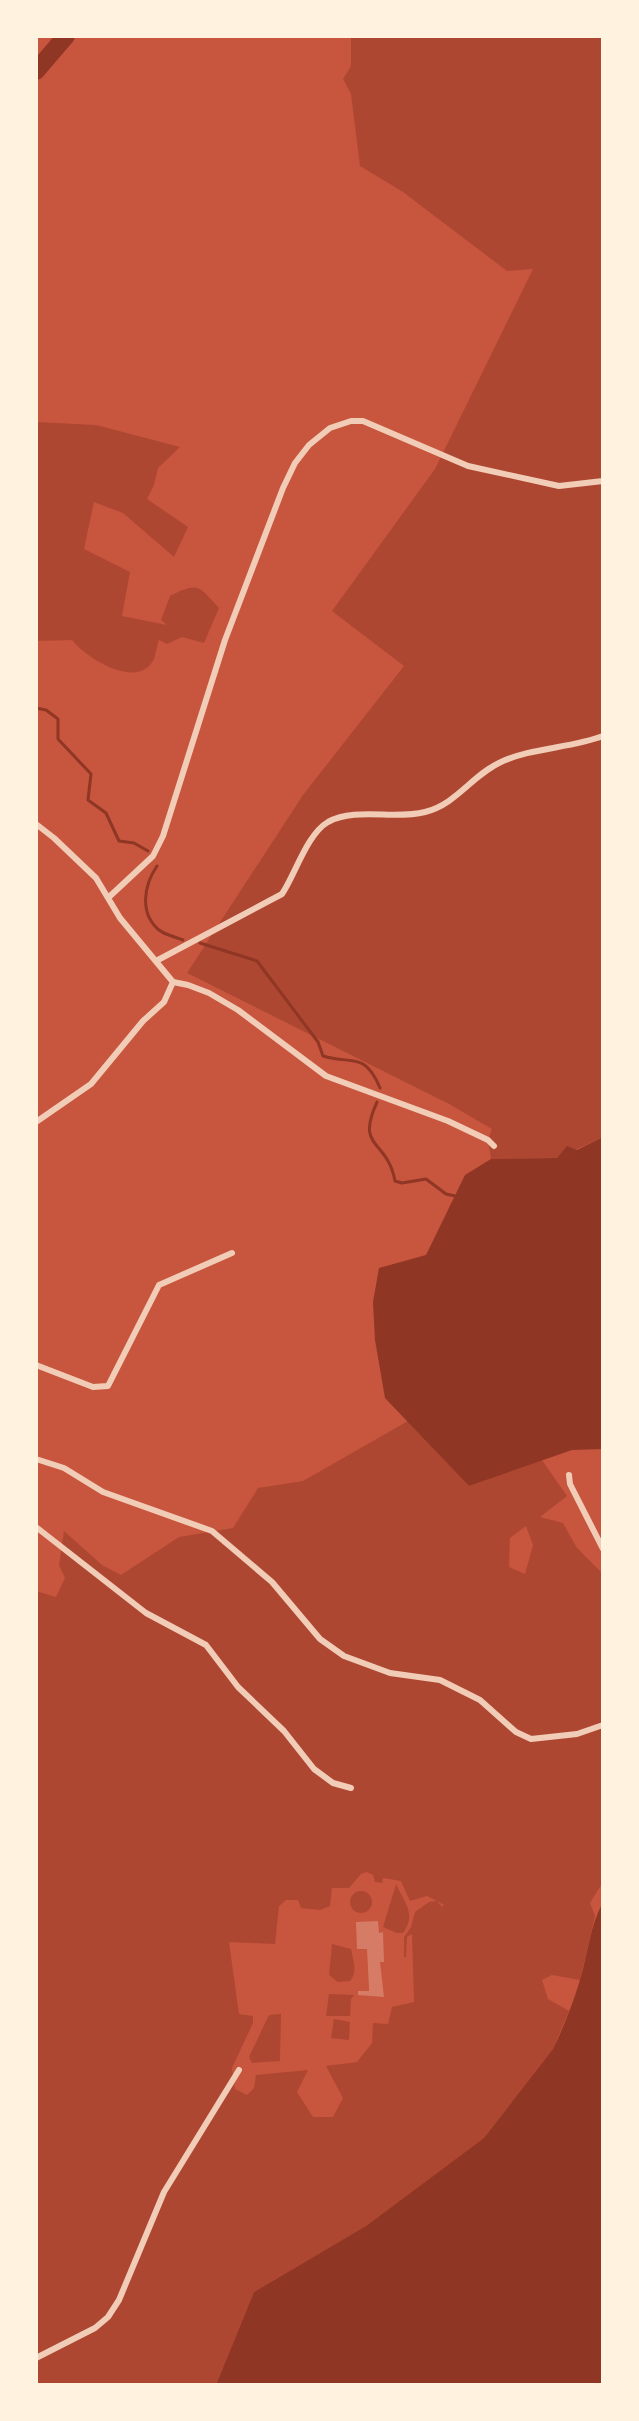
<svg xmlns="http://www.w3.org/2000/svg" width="639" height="2421" font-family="'PT Sans',sans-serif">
<rect width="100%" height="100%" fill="#c8553d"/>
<!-- green -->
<path fill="#ae4732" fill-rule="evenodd" d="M351 36H603V1137L557 1158 491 1159 488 1140 492 1129 449 1104 187 973 303 795 404 666 332 611 435 469 533 269 507 271 403 192 360 166 351 94 343 79 351 66Z
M36 422 96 425 180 447 158 468 154 485 147 499 188 527 174 557 123 513 94 502 84 549 130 572 122 616 167 625 161 620 170 596C198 582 198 585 219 608L204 643 182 637 167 644 159 640C157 645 156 653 154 659 138 691 86 658 72 640L36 641Z
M408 1421 469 1486 542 1460 567 1496 540 1517 563 1523 577 1548 603 1574V1882L590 1903 595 1916 580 1980 552 1975 542 1980 548 1999 569 2011 553 2049 484 2138 366 2226 254 2292 216 2385H36V1591L56 1597 65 1578 59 1565 64 1531 102 1565 121 1575 179 1537 233 1528 258 1488 303 1481ZM526 1526 533 1545 525 1574 509 1567 510 1538ZM367 1872 373 1875 375 1882 382 1883 383 1878 401 1881 410 1901 427 1896 444 1905 442 1907 437 1901 429 1902 415 1912 411 1927 404 1937V1957H406L407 1937 412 1934 414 2002 392 2007 388 2024 373 2023 372 2043 357 2062 326 2066 343 2098 333 2117H313L297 2092 308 2070 256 2075 254 2088 247 2095 235 2089 232 2068 253 2023V2016L239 2014 229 1942 275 1944 279 1906 286 1900H298L301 1908 320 1910 330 1906 332 1888H349L361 1874Z
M396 1884C404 1902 417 1914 403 1933H397L383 1927Z
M350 1902a11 11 0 1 1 22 0a11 11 0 1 1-22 0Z
M332 1944 351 1949C353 1960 358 1972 350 1981L338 1982 329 1975Z
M329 1994 354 1995 351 1999 350 2016H326Z
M281 2014 280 2061 252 2063 249 2057 269 2015Z
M334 2019 350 2022 349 2040 331 2038Z"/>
<!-- water -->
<path fill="#8f3625" d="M603 1137V1449L572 1450 469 1486 385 1398 375 1340 373 1302 379 1268 426 1255 465 1175 491 1159 557 1158 567 1146 577 1150Z
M603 1902V2385H216L254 2292 366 2226 484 2138 553 2049C564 2027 573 2003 580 1980 588 1953 590 1926 603 1902Z"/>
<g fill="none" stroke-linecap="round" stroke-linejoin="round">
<!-- stream -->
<path stroke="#8f3625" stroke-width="3" d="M36 708 46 710 58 719V739L91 774 88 800 106 813 119 841 134 843 148 851
M157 866C144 885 139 913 159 930 165 935 176 937 183 940
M200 943 257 961 318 1042 323 1056C352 1065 365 1051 380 1088
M377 1102C355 1150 387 1138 395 1181L402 1183 426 1179 446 1194 455 1196"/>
<!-- river -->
<path stroke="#8f3625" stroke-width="18" d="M36 71 66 36"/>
</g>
<!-- building -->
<path fill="#d67c66" d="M378 1921 379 1933 383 1932 384 1962H380L384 1997 358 1995V1991H369V1988L367 1949H357L356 1922Z"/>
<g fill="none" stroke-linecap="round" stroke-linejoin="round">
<!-- minor -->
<path stroke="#f1ccb7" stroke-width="6" d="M36 824 54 838 96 878 120 918 173 982
M109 897 153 856 163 836 225 640 283 488 295 463 309 445 330 428 351 421H363L468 466 559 486 603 481
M156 961 282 894C295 875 307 834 328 822 356 807 394 820 425 812 457 804 472 775 501 762 531 748 571 748 603 736
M173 982 188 985 209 993 238 1010 326 1076 448 1121 488 1140 494 1146
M36 1122 91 1084 143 1021 164 1002 173 982
M36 1365 93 1387 108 1386 159 1285 232 1253
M36 1459 64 1468 103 1492 212 1531 272 1582 320 1639 344 1656 390 1673 440 1680 480 1700 516 1732 531 1739 577 1734 603 1725
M569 1475 570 1484 603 1549
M36 1527 146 1613 206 1645 238 1687 284 1731 314 1769 333 1783 351 1788
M36 2358 95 2328 108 2317 119 2300 164 2192 239 2070"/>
</g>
<!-- border -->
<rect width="639" height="2421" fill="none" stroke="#fff3e0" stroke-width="76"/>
</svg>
